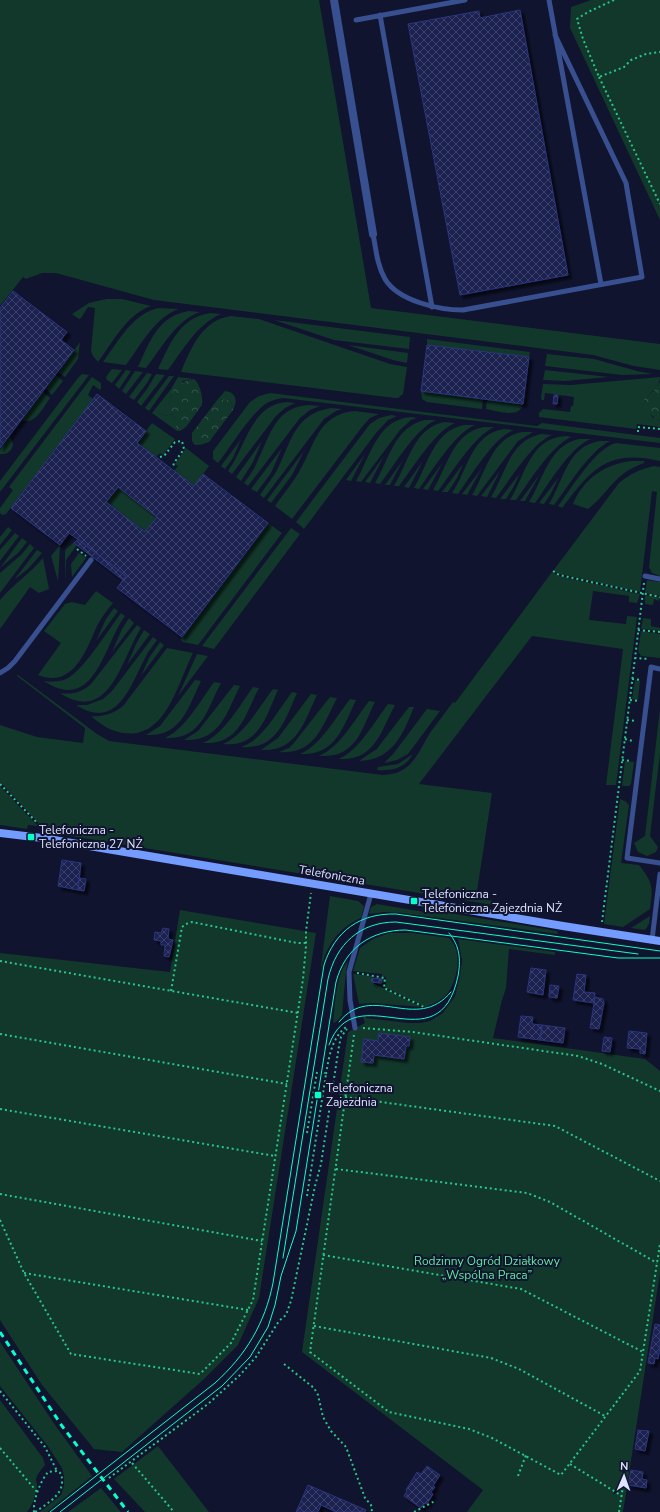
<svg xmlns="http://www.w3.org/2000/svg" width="660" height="1512" font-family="'Nunito Sans',sans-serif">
<defs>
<pattern id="forest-crowns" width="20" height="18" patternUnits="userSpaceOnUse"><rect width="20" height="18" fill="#12382b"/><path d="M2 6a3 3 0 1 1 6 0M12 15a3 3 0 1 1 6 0" fill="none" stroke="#34554b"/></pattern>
<pattern id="building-cross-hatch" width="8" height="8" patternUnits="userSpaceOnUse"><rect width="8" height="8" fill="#1b2150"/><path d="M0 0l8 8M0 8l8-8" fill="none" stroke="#3c416a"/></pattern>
<filter id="shadow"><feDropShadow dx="3.5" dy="3.5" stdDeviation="1" flood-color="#0009"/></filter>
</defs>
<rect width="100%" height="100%" fill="#10142e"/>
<!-- green -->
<path fill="#12382b" d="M0 0H319L371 308 660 344V370L634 366 593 355 154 300 56 273H42L26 279 23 277 0 306Z
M591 0H660V220L570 28 571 7Z
M106 299H122L151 306C128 313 112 343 98 362L93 356 91 351 95 308 88 307 81 318 79 319 72 314 89 303Z
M158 308 179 309C156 316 140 346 126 365L103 362C118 342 132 314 158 308Z
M189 311 200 312C177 319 161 349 146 368L138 367C150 341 158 316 189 311Z
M210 313 221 314C197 324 183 350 168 370L158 369C170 344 179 318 210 313Z
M231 316 259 319 390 364 407 367 403 394 398 398H395L181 372C191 348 202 320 231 316Z
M274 320 410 337 409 349 334 340Z
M427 339 530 352 529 357 427 345Z
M80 342 78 359 65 377 58 372Z
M348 345 408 353 407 363 393 360Z
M547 354 594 359 637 371 653 374 622 375 545 366Z
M112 369 122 370 112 383 107 380 106 377Z
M126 370 131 371 119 389 115 385Z
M545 370 609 377 565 381 543 380Z
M135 371 143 372 126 394 122 391Z
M147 373 152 374 147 383 134 400 129 397Z
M82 374 89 375 0 492V481L78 378Z
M156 374 165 375 141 406 137 402 147 389Z
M56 375 63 381 52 395 46 389Z
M169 376H174L149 411 145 408Z
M92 377 101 383V388L100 390 93 385 88 395 93 399 6 514 2 515 0 513V508L13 490 9 487Z
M178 377 194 379 183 381 171 395 169 404 159 413 165 416 172 414 176 420V428L180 431H177L152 413 171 389Z
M660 377C660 385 654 391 647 396L650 414 658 423 660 419V427L637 424 636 429 539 417V413L543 409 570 412 571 406H573L574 397 545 393 544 400H542L541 398 543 384 571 385Z
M225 391C236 392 238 401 233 410L232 404 229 400 218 399Z
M421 391 483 399 482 409 427 402 422 399Z
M43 392 50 398C44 406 35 426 22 420Z
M270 393 537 426 542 423 660 438V443L283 398C276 399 269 401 263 406 248 418 230 448 218 463L213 459V451L250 402 259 396Z
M487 399 523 404C520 419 497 411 486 409Z
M287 402 295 403 285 408 276 416 232 474 228 471C246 447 251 404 287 402Z
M310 405 320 406 310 410 300 418 248 486 244 483C249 476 254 470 257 462 270 436 275 406 310 405Z
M331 408 342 409 336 411 324 419 264 498 260 495C265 487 271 480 276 472 291 444 293 414 331 408Z
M354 411 379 414 370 418 362 427 292 519 275 506C283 494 293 483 300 470 315 444 318 415 354 411Z
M391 415 397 416 388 420 376 433 304 529 296 522 370 424 379 418Z
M411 417 417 418 411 420 400 430 361 482 356 481C370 458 377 419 411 417Z
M425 420H436C415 429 394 466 380 484L375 483C389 460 394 427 425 420Z
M444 422 455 423C434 432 413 468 399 486H394C408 463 414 428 444 422Z
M152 423 175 439 163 455 160 453 156 457 137 443Z
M464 425H475C455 433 432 471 419 489L414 488C428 465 433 431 464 425Z
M484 427H494C473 437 452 473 438 491L433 490C447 467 453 432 484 427Z
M504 429 514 430C494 437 471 476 458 494L452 493C468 470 471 434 504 429Z
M523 432H533L518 441 477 496 472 495C486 472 492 436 523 432Z
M542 434 552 435C533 442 509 481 496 498L491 497C505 475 510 439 542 434Z
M10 436 13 444C12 451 7 455 0 454V450Z
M567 436 571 437C550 447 530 481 516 500H510C526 474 530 437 567 436Z
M241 439 233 458 225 469 221 466Z
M579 439H591C570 447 548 485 535 503L529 502C543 480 549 445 579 439Z
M262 441 253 462 241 481 236 477Z
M600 441H610C589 451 568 487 554 505L549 504C564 480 567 446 600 441Z
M616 443 660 448V461C607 449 592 469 562 508L558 506C572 488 595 448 616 443Z
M186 448 209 466 194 486 174 471 178 466 175 464Z
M282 448 271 473 257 492 251 489Z
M304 451 292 475 271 503 267 500Z
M365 454 351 481 346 480Z
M384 456 370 483 365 482Z
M403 460 390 485H385Z
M423 461 409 488 404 487Z
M631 461H644V463C613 474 611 491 588 509L573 504C583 479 605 464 631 461Z
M443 462 428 490 423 489Z
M463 464 457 478 448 492H442Z
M654 466 660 467V576L652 573 649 567 657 492 652 491 640 592 559 574 553 571 619 483C630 474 640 469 654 466Z
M482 468 467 495 462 494Z
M500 471 487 497 481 496Z
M520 473 514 486 506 499H500Z
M540 474 525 501H520Z
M559 477 550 495 544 504 539 503Z
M118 487 157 517 145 532 106 502Z
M268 523 282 533 198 645 183 642 181 640 182 637Z
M8 527 12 530 0 545V537Z
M291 528 300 534 214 649 202 646Z
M15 533 19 536 0 561V550Z
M22 538 27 542 18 553 0 568Z
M78 539 80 541 66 560 65 582V552L66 549Z
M30 544 34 548 0 593V573L22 554Z
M60 545 58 581 51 556Z
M37 550 42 553 29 568 14 580Z
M79 553 86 558 72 577 71 564Z
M43 558 49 589 39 593 30 587 0 629V600C13 584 30 574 43 558Z
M552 572 559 576 640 594 637 603 629 602V596L593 591 589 620 626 624 627 616 637 617 616 785H606L623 649 532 636 419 784 492 793 476 898 499 902V906L47 832 0 782V725L37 737 83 743 85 728 17 676 18 675 97 734 109 741 117 742 383 775C412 774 417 754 430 733 437 723 445 713 453 702L455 703Z
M647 580 660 582V596L645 593Z
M96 591 113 603C107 610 101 618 97 626 86 651 73 689 38 675L61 643 44 631 65 604 72 602 85 605Z
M645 595 660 597 659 601 654 599 653 605 645 604Z
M114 608 118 611 96 641 106 619Z
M121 613 125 616C104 644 95 715 44 681 53 682 61 682 68 678 84 669 109 629 121 613Z
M129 618 134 623 112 652 122 629Z
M643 618 651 619V626L660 628V631L641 629Z
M137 625 141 628C122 657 110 726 60 693 73 695 82 692 91 684Z
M144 630 150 634 127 665 136 644Z
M641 631 660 634V658L641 656 638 651Z
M153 637 157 640C153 646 148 651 145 658 130 687 117 731 76 705H87L103 699 112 691Z
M160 642 164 645 141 676 149 658Z
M167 648 193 653C176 687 164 749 112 730 104 727 97 721 91 716 103 717 113 714 123 706Z
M197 654 208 656 178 696Z
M195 680 201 681C188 707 182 737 146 735L160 726Z
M635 680 640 681 638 700 632 699Z
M214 682 221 683C207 709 202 740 165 738 185 729 201 700 214 682Z
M234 685 240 686C227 712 220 742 184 740L198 731Z
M253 687 259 688C245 714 240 745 203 743 224 734 240 705 253 687Z
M273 689 278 690C266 716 259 748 223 744 244 735 259 707 273 689Z
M292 692 297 693C285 720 277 750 241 747 262 741 279 709 292 692Z
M311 694 317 695C304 722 297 752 261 750L278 738Z
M330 697 337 698C323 724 316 755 279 752L289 748 293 744Z
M350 699 356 700C343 727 336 756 300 754 320 746 336 717 350 699Z
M369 701 375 702C361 730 357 758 319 756 340 747 355 719 369 701Z
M388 704 395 705C381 731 375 761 339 759 359 750 375 721 388 704Z
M409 707H414C403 734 393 760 359 761L375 750H376Z
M427 709 440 711 408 754 397 760 384 763 394 753Z
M660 709V753L650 836 658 847 656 852 647 856 638 852 634 843 645 836Z
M413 754C405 768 393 771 377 770L378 767 398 764Z
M625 761 634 762 631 784 629 786H622Z
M0 786 34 822 38 826 28 825 27 829 0 825Z
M620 799 625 801 629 805 621 863 639 865C653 883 653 886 650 909L623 927 604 924Z
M330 896 358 901 364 906 361 918C337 928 325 948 320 973Z
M377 904 430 913 431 910 557 931 558 934 402 913 385 912 369 914 371 907Z
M180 910 316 933 259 1298 238 1345 204 1379 122 1452 94 1449 42 1385 0 1320V953L170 972Z
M650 916 649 924 645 930 631 928Z
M389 933H412L449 938C463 951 458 980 447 994 441 1000 434 1004 425 1007L385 987 386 977 382 976V974L353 971 360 948 373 939Z
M458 939 555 952V955L509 949 506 988 502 1000 493 1038 645 1059 660 1071V1273L623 1512H467L483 1490 302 1352 348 1032 365 1023 363 1017 366 1016V1018L408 1023H421L430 1021 443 1013 455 996 460 976 462 960Z
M348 961 346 970 342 1015 336 1022 333 1023C335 1005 336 974 348 961Z
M353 974 372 976V982L381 983 382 978 384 979 383 986 376 983H373L422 1007 372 1003 359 1004Z
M0 1342 55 1425 92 1476 47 1512H40L61 1495 64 1486V1476L62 1468 47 1445 0 1386Z
M0 1400 43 1458 45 1465C42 1469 37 1474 36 1479 36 1481 37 1483 37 1485 37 1493 32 1506 27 1512H0Z
M158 1446 209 1512H145L114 1479Z
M101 1488 121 1512H68Z"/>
<!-- forest -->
<path fill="url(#forest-crowns)" d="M194 379C200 384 203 396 202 405L186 427 180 431 176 428V420L172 414 165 416 159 413 162 406 169 404C172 387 177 383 194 379Z
M660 382V419L658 423 654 422V417L650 414 645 413 642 409V402L647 396 653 392Z
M218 399 229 400 232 404 233 410 209 442 200 445 194 444 192 441V433Z"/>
<!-- building -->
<path fill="url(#building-cross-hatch)" stroke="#2b357e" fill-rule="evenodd" filter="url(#shadow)" d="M520 10 568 275 460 295 408 24 479 11 480 18Z
M13 291 67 332 61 340 74 350 0 448V308Z
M427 345 529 357 523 404 421 391Z
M97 394 146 431 137 443 156 457 194 486 203 474 268 523 182 637 117 588 126 576 80 541 69 533 60 545 11 508ZM118 487 157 517 145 532 106 502Z
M554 395H558L557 404H553Z
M78 539 126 576 123 580 74 543Z
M62 860 81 863 78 890 58 886Z
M79 878 86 879 84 891 78 890Z
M163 928 169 929 168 939 173 940 169 957 164 956 165 945H161V941L154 940 155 932 161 933Z
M531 968 546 970 543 995 527 992Z
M577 974 586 975 584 992 595 993 594 1003 573 1000Z
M372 978 382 979 381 983 371 982Z
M550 985 559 986 557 998 549 997Z
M595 997 603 999 604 1003 599 1029 590 1028Z
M521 1016 533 1017 532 1024 542 1025 540 1040 518 1037Z
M542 1025 565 1028 563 1043 540 1040Z
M629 1031 647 1033 645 1054 640 1053V1049L627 1048Z
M379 1033 410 1037 409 1046H406L404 1059 374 1055 373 1063 361 1062 364 1039 378 1041Z
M604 1037 612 1038 610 1052 602 1051Z
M655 1324 660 1325V1347L658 1359 655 1358 654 1364 648 1363Z
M638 1430 649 1431 645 1451 635 1449Z
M427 1466 440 1475 433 1486 435 1487 431 1492 433 1494 427 1504 425 1503 421 1508 404 1496 407 1491 406 1490 417 1472 421 1474Z
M631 1470 643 1472 642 1479 647 1480 646 1488 628 1485Z
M308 1485 366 1510 365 1512H336L321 1505 318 1512H296Z"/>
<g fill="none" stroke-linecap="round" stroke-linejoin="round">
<!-- path -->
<path stroke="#28c78c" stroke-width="2" stroke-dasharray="2 3" stroke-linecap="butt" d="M614 0 588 12 577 19 583 39 599 77 624 67 631 60 646 54 660 52
M599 77 660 204
M638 432V427L660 429
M160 457 164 456 175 442 182 441 184 449 174 463 173 467
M77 549 86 556
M553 571 559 575 660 597
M644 583 635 658 649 659
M638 630 660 632
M632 679 641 680
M630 700 639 701
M627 720 636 721
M625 739 633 741
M622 760 631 761
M0 784 42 828
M602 922 635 658
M0 961 298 1013
M357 973 385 978 384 988 424 1007
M171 991 182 927 186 924 192 922 297 943H306
M363 1028 413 1032 578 1056 602 1064 660 1091
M0 1034 287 1084
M354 1035 310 1352 389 1412 469 1429 492 1438 561 1475 640 1371 660 1244
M326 1074C329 1056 332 1038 346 1027
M345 1097 555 1126 660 1181
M0 1109 275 1156
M307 1133 317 1072
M336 1169 527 1193 550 1202 657 1263
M0 1194 262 1241
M307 1196 326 1074 324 1073
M0 1220 24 1273 71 1354 200 1374 231 1343 253 1300 303 979 306 946V931L311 893
M323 1255 521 1289 643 1352
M24 1273 248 1310
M314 1326 491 1358 519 1369 605 1416
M284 1364 314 1388 318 1395 323 1417 331 1431 346 1447 365 1498 371 1505 372 1512
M0 1391 45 1447 57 1471
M0 1448 38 1493
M132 1463 174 1512
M570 1464 622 1496
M518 1476 526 1455
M109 1478 208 1404 240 1375 256 1357 279 1321 286 1315 291 1301 315 1186 321 1164 339 1046 341 1037 347 1029
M34 1512C33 1500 40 1482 48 1472L58 1471C62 1474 62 1477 62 1482 62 1496 45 1505 35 1512
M414 1512 435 1501
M619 1512 625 1473"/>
<!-- lane -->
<path stroke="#385090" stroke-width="5" d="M549 0 601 284
M380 15 432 307
M356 20 465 0
M373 234C376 249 377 265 385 279 398 301 439 310 463 310L642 277 626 183 555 35
M645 576 660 579
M660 669 651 667 627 858 660 863
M0 673 8 668 15 661 91 560
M652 940 660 874
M355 1028 350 1000 349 972 371 894"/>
<!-- street -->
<path stroke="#385090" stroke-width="8" d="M334 0 373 234"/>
<!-- secondary -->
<path stroke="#749cff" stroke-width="8" d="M0 833 42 838 563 926 660 941"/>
<!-- tram -->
<path stroke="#09ffca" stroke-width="1" d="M339 1022C372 981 416 1034 451 992
M329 1045C355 973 439 1068 458 976 461 960 460 946 449 933
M283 1258 328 979C336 944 360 922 396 922L638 954
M50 1512 215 1383C246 1355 265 1323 273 1283L324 965C335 931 360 913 396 914L660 951
M60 1512 222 1386 250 1357 268 1327 275 1305 281 1276 296 1231 336 982C345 948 371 930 406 930L618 958H660"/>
<!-- rail -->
<path stroke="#09ffca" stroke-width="3" stroke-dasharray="6 5" stroke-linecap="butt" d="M0 1332 62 1426 128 1512"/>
</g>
<!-- markers -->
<g fill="#09ffca" stroke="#10142e" stroke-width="1.5">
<rect x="27" y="833" width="8" height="8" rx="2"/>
<rect x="410" y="897" width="8" height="8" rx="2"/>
<rect x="314" y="1091" width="8" height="8" rx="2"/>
</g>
<g text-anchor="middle" stroke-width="4" stroke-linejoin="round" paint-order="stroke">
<!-- poi labels -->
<g font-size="12" fill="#dde3ff" stroke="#10142e" text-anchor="start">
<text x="39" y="834">Telefoniczna -<tspan x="39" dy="14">Telefoniczna 27 NŻ</tspan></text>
<text x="422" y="898">Telefoniczna -<tspan x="422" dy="14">Telefoniczna Zajezdnia NŻ</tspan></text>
<text x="326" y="1092">Telefoniczna<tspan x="326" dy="14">Zajezdnia</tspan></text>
</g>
<!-- street labels -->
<g font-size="12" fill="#dde3ff" stroke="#10142e">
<text transform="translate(332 875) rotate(10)" y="4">Telefoniczna</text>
</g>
<!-- park labels -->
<g font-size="12" fill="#5fe99b" stroke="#10142e">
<text x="487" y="1265">Rodzinny Ogród Działkowy<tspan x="487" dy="14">„Wspólna Praca”</tspan></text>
</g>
</g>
<!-- north arrow -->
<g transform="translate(624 1476) rotate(2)" stroke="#10142e" stroke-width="3" paint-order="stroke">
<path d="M0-3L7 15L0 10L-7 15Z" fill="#dde3ff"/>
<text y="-6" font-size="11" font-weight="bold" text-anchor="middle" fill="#dde3ff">N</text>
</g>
</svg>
